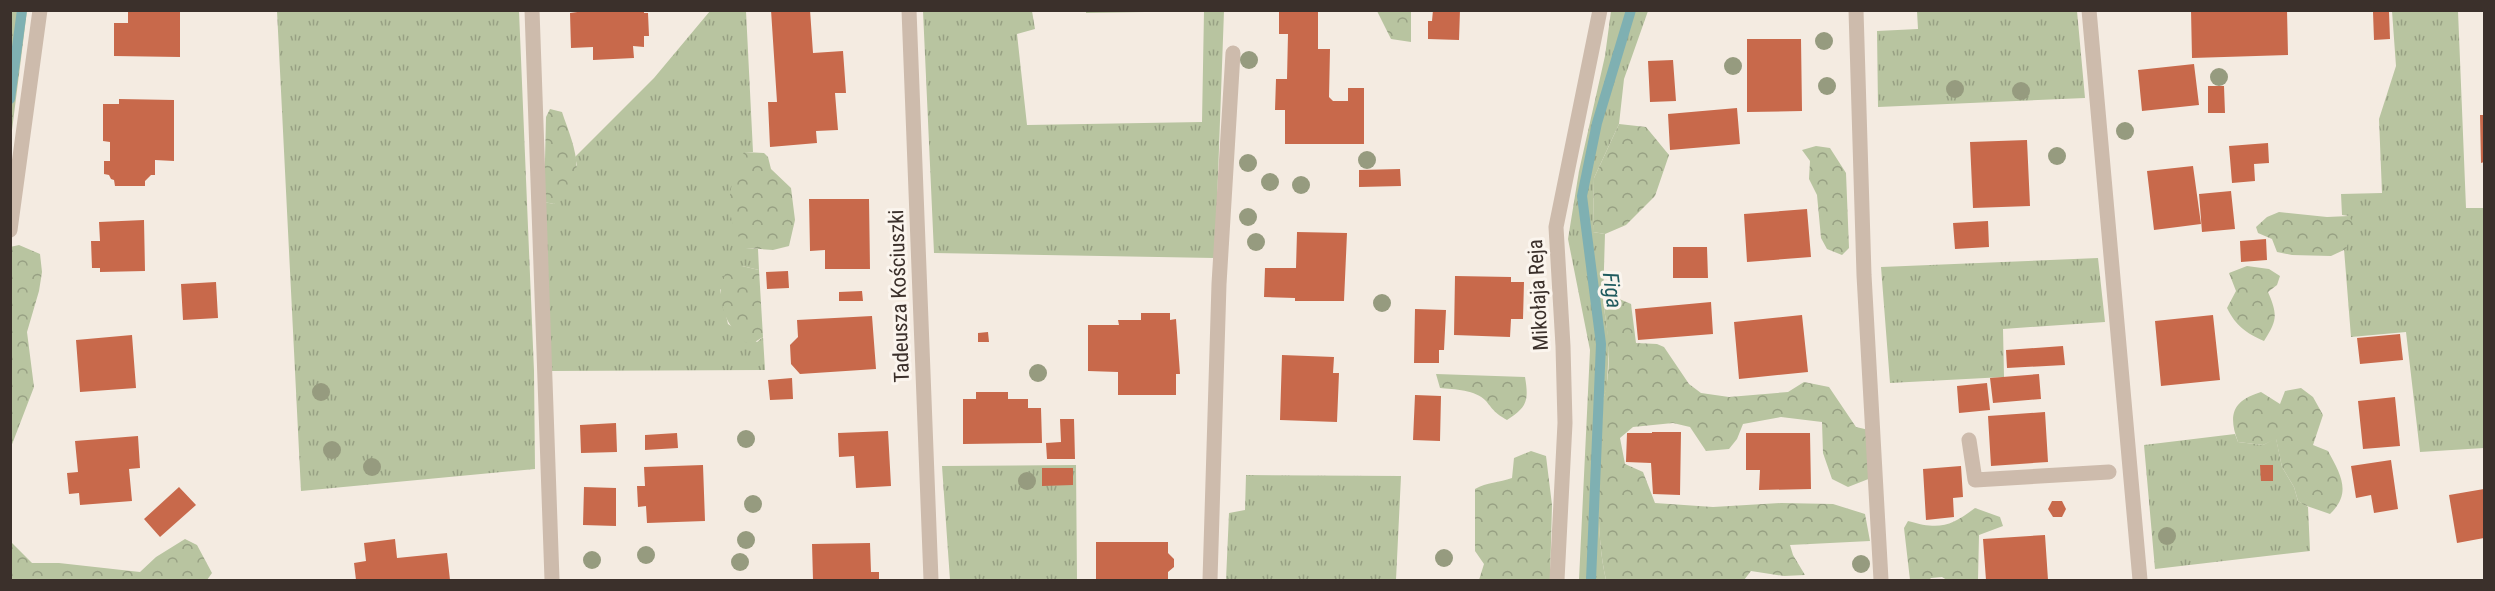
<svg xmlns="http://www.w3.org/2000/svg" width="2495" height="591" font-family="'Roboto Condensed',sans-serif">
<defs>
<pattern id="grass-tufts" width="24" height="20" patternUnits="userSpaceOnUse" patternTransform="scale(1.5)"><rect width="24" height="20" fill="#b8c4a0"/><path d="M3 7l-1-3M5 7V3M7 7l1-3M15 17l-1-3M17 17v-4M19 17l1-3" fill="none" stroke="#97a083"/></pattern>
<pattern id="forest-crowns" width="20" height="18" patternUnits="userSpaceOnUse" patternTransform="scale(1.5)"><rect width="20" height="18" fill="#b8c4a0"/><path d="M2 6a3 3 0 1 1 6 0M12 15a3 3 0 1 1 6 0" fill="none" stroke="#97a083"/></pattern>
</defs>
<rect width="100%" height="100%" fill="#f4ebe1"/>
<!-- grass -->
<path fill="url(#grass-tufts)" d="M277 11H519L534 371 535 469 301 491Z
M710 11H746L753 152H744L746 248 758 249 759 270 742 266 720 290 728 324 757 342 763 337 765 370 551 371 544 202 554 204 577 165 575 157 654 78Z
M923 11H1032L1035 29 1017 34 1027 125 1202 122 1204 11 1086 13V11H1224L1215 258 934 253Z
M1611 11H1648L1624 79 1619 124 1594 178 1593 232 1605 234 1603 301 1609 342 1607 387 1603 400C1601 459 1593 523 1606 580H1579L1590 350 1568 239 1579 171 1605 56Z
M1917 11H2077L2085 98 1878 107 1877 31 1918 29Z
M2392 11H2458L2466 208H2484V448L2420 452 2406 332 2351 337 2344 249 2349 216 2342 215 2341 194 2382 193 2379 119 2396 66Z
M2098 258 2105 322 2003 329 2004 377 1890 383 1881 267Z
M2235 434 2238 442 2263 445 2276 438 2282 467 2294 487 2298 501 2308 507 2310 551 2155 569 2144 445Z
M1076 465 1077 580H950L942 466Z
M1246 475 1401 476 1396 580H1226L1229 513 1245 510Z"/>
<!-- forest -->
<path fill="url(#forest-crowns)" d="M11 10 27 11 11 138 10 11Z
M1377 11H1411V42L1391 39Z
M550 109 562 112C573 145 592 182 554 204L544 202 546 117Z
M1619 124 1646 127 1669 155 1655 196 1626 225 1605 234 1593 232 1594 178Z
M1816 146 1830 148 1846 173 1849 248 1842 255 1827 249 1821 238 1817 195 1809 179 1810 161 1802 150Z
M744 152 764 153 768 157 771 169 791 188 795 220 789 246 773 250 746 248C721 215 728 186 744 152Z
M2279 212 2327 217 2349 216 2354 225 2346 249 2331 256 2292 255 2277 252 2272 239 2258 233 2256 227 2267 217Z
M19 245 40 254 42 272 39 291 27 332 34 387 11 447 10 247Z
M742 266 759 270 763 337 750 345C726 330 710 293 729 268Z
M2247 266 2269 269 2280 276 2277 285 2268 292C2278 315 2277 321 2264 341 2246 333 2236 326 2227 308L2236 291 2229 273Z
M1610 295 1631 304 1636 343 1657 344 1664 347 1689 384 1701 393 1729 397 1788 392 1804 382 1829 387 1856 427 1869 430 1871 478 1848 487 1832 479 1823 453 1822 422 1781 417 1743 424 1737 439 1729 449 1706 451 1690 427 1673 423 1633 427 1620 438 1625 464 1643 472 1655 503 1713 507 1781 503 1833 504 1865 514 1870 541 1790 545 1793 555 1805 575 1784 576 1751 571 1744 580H1606C1593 523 1601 459 1603 400 1613 367 1608 334 1603 301Z
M1436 374 1525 377C1529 401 1527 407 1507 420 1495 413 1494 411 1486 401 1476 390 1454 389 1440 388Z
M2301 388 2313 397 2323 415 2313 445 2328 451C2341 475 2352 493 2330 514L2304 505 2298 501 2294 487 2282 467 2276 439 2263 445 2238 442C2228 415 2232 401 2261 392L2280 404 2285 391Z
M1531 451 1546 456 1552 505 1550 580H1479L1484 564 1475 551V489C1487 482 1499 483 1512 478L1514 458Z
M1975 508 2000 517 2003 526 1979 535 1978 580H1947L1942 577 1931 578 1929 580H1910L1904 528 1908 521C1939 530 1950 527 1975 508Z
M185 539 197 545 212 573 207 580H11V542L32 563H59L140 572 156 557Z"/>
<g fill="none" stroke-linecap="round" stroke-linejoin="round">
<!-- stream -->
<path stroke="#7fb0b2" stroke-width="10" d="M10 99 22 10
M1591 580 1601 344 1582 196 1597 123 1631 10"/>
</g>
<!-- building -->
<path fill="#c8694b" d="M128 10H180V57L114 56V23H128Z
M592 10H644V13H648L649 36H644V47L633 46 634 58 593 60V47L571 48 570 13Z
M771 10H810L813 53 843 51 846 93H835L838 130 816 131 817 143 770 147 768 102H777Z
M1433 10H1460L1459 40 1428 39V21H1432Z
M2191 10H2287L2288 55 2192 58Z
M1279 11H1318V49H1330L1329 97 1333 101H1348V88H1364V144H1285V110H1275L1276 79H1287L1288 34H1279Z
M2373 12H2389L2390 39 2374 40Z
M1747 39H1801L1802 111 1747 112Z
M1673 60 1676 101 1650 102 1648 61Z
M2194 64 2199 105 2142 111 2138 70Z
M2208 86H2224L2225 113H2208Z
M119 99 174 100V161L155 160V175H151L145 181V186H115L114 180 111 179 109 175 104 174V161H110V142L103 141V104H119Z
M1737 108 1740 144 1670 150 1668 114Z
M2480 115H2484V162L2481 163Z
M2027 140 2030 206 1973 208 1970 142Z
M2268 143 2269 163 2254 164 2255 181 2232 183 2229 146Z
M2193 166 2201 224 2154 230 2147 171Z
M1400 169 1401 186 1359 187V170Z
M2231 191 2235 229 2202 232 2199 194Z
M809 199H869L870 269H825V250L810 251Z
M1807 209 1811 257 1747 262 1744 214Z
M144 220 145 271 100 272V268H92L91 241H100L99 222Z
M1988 221 1989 247 1955 249 1953 223Z
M1297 232 1347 233 1344 301H1295V298L1264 297 1265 268H1296Z
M2266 239 2267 260 2241 262 2240 241Z
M1673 247H1707L1708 278H1673Z
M788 271 789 288 767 289 766 272Z
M1455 276 1511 277V282H1524L1523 319H1511L1510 337 1454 335Z
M216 282 218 318 183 320 181 284Z
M862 291 863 301H839V292Z
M1711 302 1713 334 1638 340 1635 309Z
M1415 309 1446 310 1444 350H1439V363H1414Z
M1141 313H1170V320L1176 319 1180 374H1176V395H1118V372L1088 371V325H1119L1118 320H1141Z
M1802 315 1808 372 1739 379 1734 322Z
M2213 315 2220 380 2161 386 2155 321Z
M872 316 876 369 800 374 791 364 790 345 798 337 797 320Z
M988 332 989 342H978V333Z
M2400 334 2403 360 2360 364 2357 338Z
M132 335 136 388 80 392 76 340Z
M2063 346 2065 365 2007 368 2006 350Z
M1282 355 1334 357 1333 373H1339L1337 422 1280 420Z
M2039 374 2041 399 1993 403 1990 378Z
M792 378 793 399 770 400 768 380Z
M1987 383 1990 410 1959 413 1957 386Z
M976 392H1008V399H1028V408H1041L1042 443 963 444V399H976Z
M1415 395 1441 396 1440 441 1413 440Z
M2395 397 2400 446 2363 449 2358 401Z
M2045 412 2048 462 1991 466 1988 416Z
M1060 419H1074L1075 459H1047L1046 443 1061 442Z
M616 423 617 452 581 453 580 425Z
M888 431 891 486 856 488 854 456 839 457 838 433Z
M1652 432H1681L1680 495 1653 494 1651 463 1626 462 1627 433H1652Z
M677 433 678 448 645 450V435Z
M1746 433H1810L1811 489 1759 490 1760 470H1746Z
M138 436 140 468 129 469 132 501 80 505 79 493 69 494 67 473 78 472 75 441Z
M2391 460 2398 509 2374 513 2371 495 2356 498 2351 466Z
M703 465 705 521 647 523 646 506 638 507 637 486H645L644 467Z
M2260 465H2273V481H2261Z
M1961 466 1963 497 1953 498 1954 517 1926 520 1923 469Z
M1042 468H1073V485L1042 486Z
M179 487 196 505 160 537 144 519Z
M584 487 616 488V526L583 525Z
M2484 489V538L2457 543 2449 495Z
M2052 501H2062L2066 509 2062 517H2053L2048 509Z
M2045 535 2048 580H1986L1983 539Z
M395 539 397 558 447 553 450 580H356L354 563 366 561 364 543Z
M1096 542H1168V553L1174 559V567L1168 572V580H1096Z
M870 543 871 572H879V580H813L812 544Z"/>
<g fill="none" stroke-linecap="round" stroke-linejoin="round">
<!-- lane -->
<path stroke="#cdbbac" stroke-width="15" d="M1969 440 1975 480 2109 472"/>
<!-- street -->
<path stroke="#cdbbac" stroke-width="15" d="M532 10 552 580
M909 10 931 580
M1856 10 1864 275 1881 580
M2089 10 2140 580
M10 230 40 10
M1210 580 1219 284 1233 53
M1557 580 1565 423 1563 346 1556 227 1600 10"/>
</g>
<!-- trees -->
<g fill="#969b7f">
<circle cx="1824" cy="41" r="9"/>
<circle cx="1249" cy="60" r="9"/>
<circle cx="1733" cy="66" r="9"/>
<circle cx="2219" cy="77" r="9"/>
<circle cx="1827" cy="86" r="9"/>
<circle cx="1955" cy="89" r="9"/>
<circle cx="2021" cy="91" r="9"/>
<circle cx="2125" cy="131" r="9"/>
<circle cx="2057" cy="156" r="9"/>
<circle cx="1367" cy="160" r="9"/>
<circle cx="1248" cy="163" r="9"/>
<circle cx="1270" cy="182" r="9"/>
<circle cx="1301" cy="185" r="9"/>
<circle cx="1248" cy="217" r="9"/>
<circle cx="1256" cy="242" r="9"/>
<circle cx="1382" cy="303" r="9"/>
<circle cx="1038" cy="373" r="9"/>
<circle cx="321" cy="392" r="9"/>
<circle cx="746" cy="439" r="9"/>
<circle cx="332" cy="450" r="9"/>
<circle cx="372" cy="467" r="9"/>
<circle cx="1027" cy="481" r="9"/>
<circle cx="753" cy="504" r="9"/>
<circle cx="2167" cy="536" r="9"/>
<circle cx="746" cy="540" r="9"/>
<circle cx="646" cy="555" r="9"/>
<circle cx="1444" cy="558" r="9"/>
<circle cx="592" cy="560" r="9"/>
<circle cx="740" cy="562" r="9"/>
<circle cx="1861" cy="564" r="9"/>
</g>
<g text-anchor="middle" stroke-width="6" stroke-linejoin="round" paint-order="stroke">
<!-- street labels -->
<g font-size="21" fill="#3b302b" stroke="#fbf5ee">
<text transform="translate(1538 295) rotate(-93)" y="7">Mikołaja Reja</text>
<text transform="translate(899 296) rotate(-92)" y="7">Tadeusza Kościuszki</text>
</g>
<!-- water labels -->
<g font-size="22" font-style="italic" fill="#1f5a5e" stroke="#fbf5ee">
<text transform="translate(1613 290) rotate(83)" y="8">Figa</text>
</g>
</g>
<!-- border -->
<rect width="2495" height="591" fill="none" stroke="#3b302b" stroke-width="24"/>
</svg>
